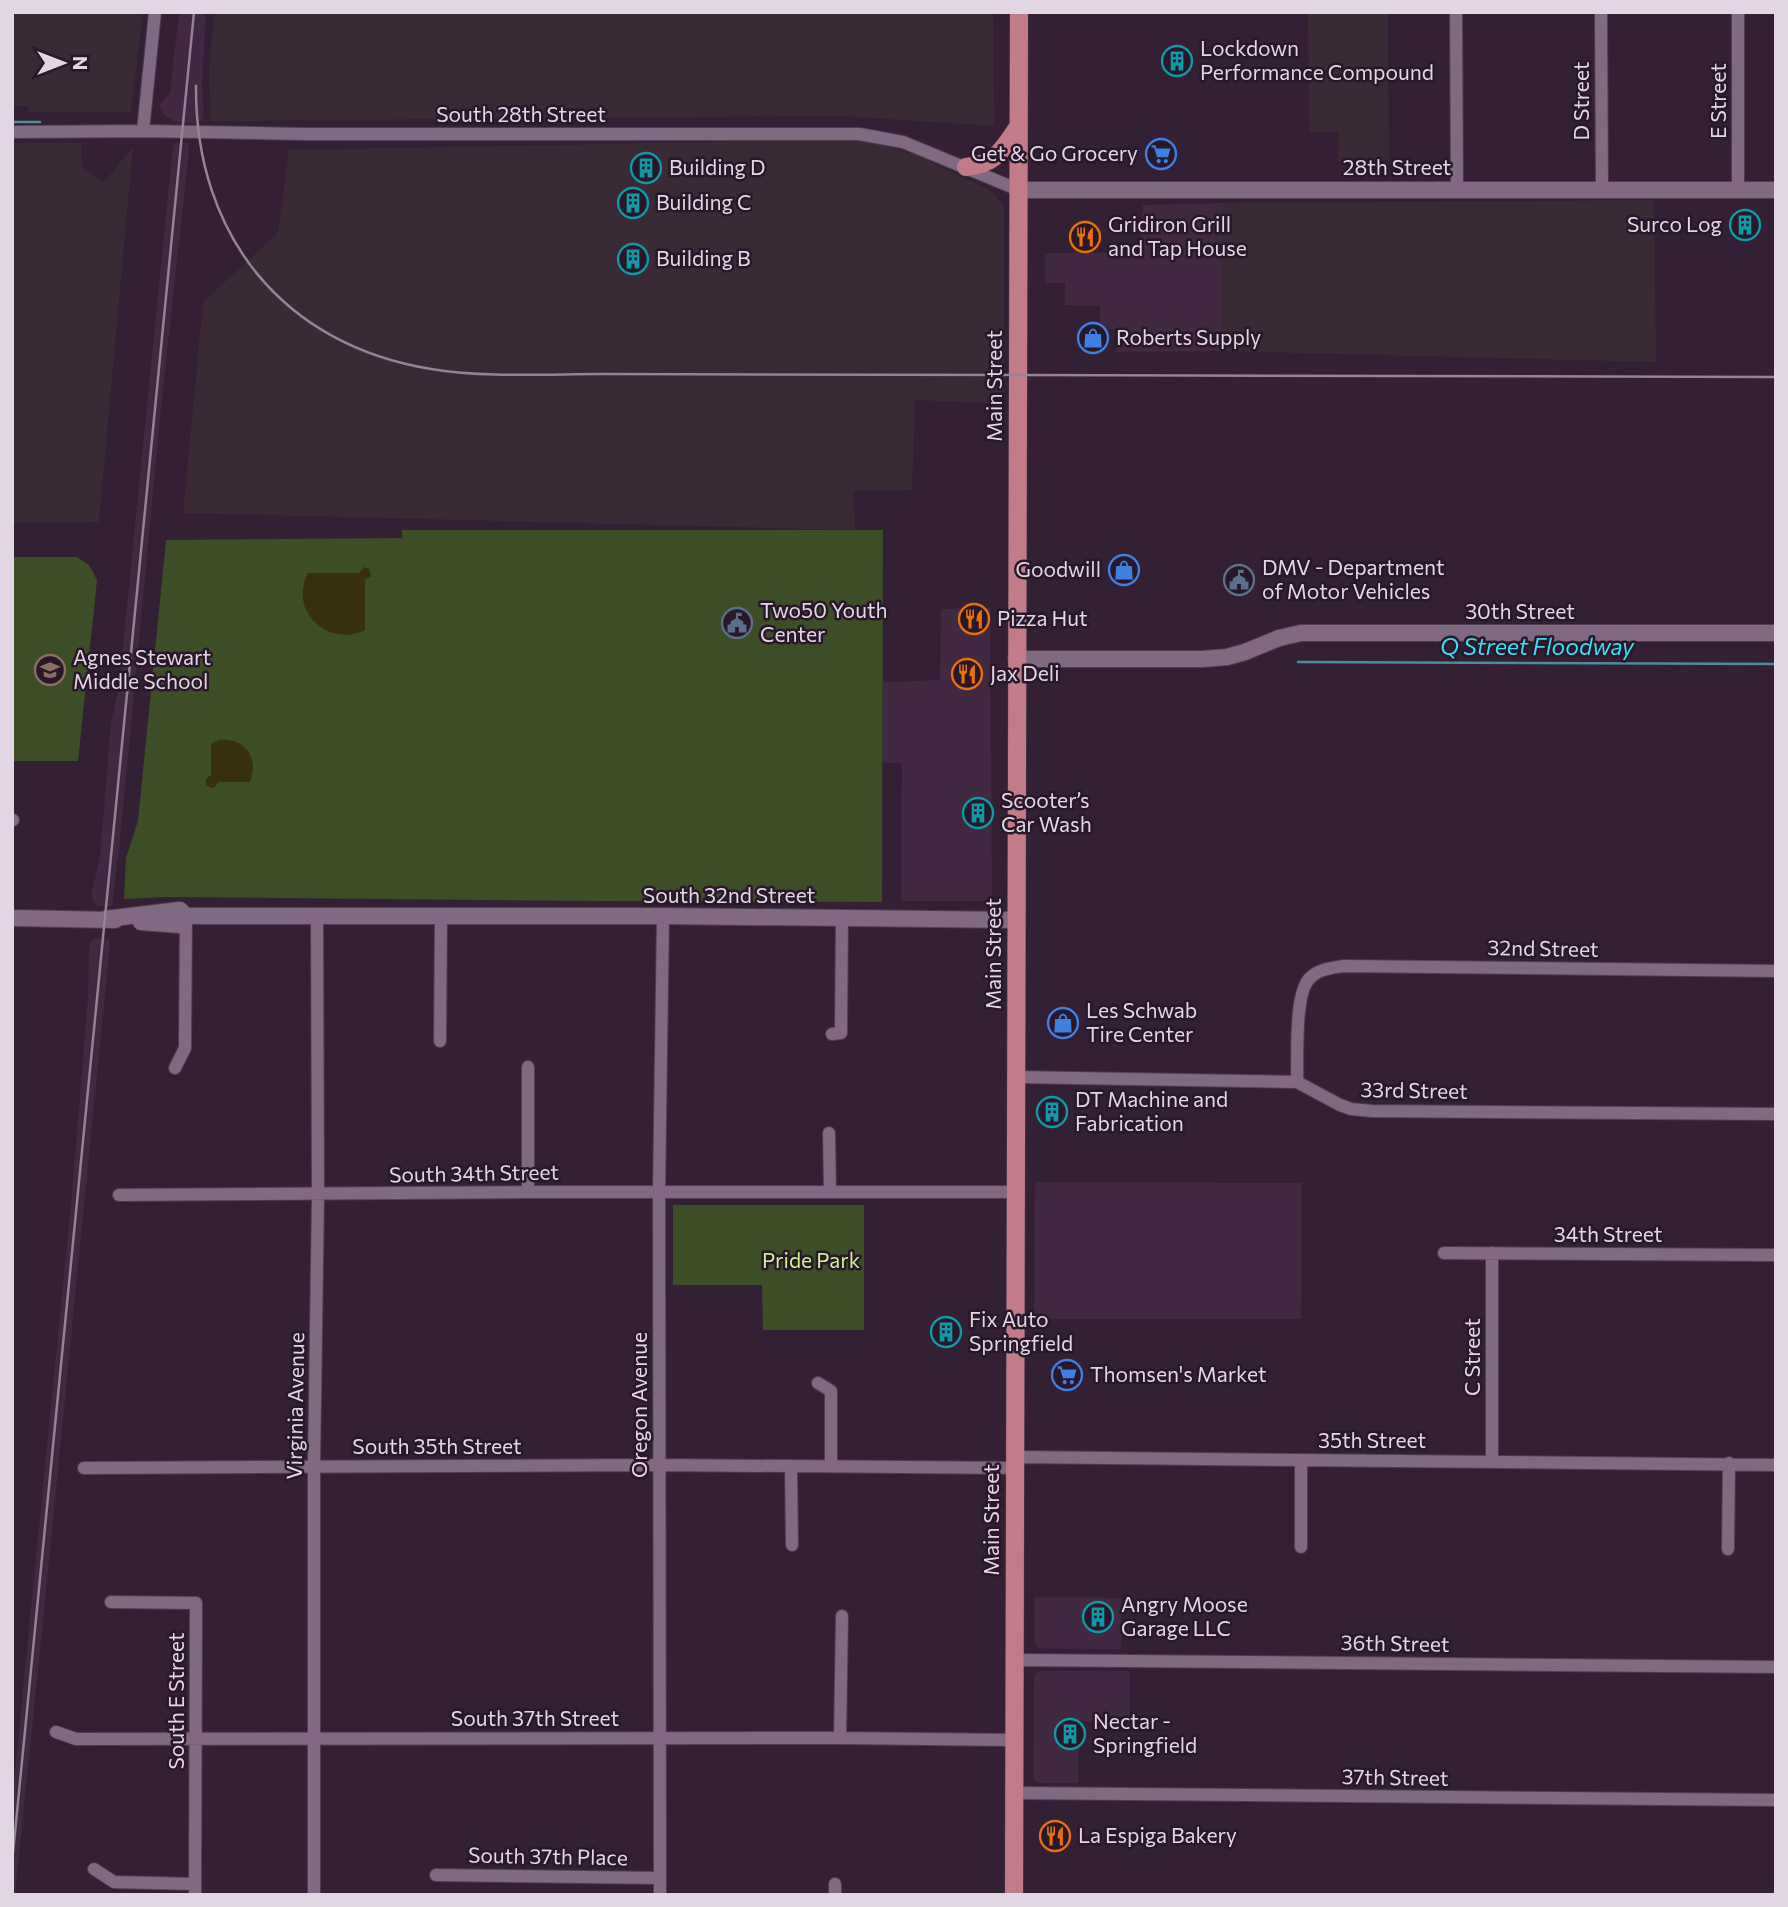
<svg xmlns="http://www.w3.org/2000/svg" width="1788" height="1907" font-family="Commissioner,sans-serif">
<rect width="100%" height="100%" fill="#342034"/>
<!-- built -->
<path fill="#402941" d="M179 12H206L202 84 204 118 193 124 175 121 166 117 161 110 160 105 170 93Z
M176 143H188L189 152 162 398 120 840 112 906H97L92 900V892L100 856 111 723 119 687 173 145Z
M1222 203V351L1116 352V329H1100V306L1065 305V283H1045V255L1049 253H1140L1143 205Z
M990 608 992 895 983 901H901L902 763H883V682L940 680 941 609Z
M96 938 108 939 110 943 44 1611 15 1895H12V1801L72 1193 88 997 89 947 92 940Z
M1035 1182 1302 1183 1301 1319H1034Z
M1035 1597 1121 1598V1649L1039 1648 1034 1643Z
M1039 1671H1130L1129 1722 1079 1721 1078 1783H1039L1033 1779 1034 1675Z"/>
<!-- industrial -->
<path fill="#392a36" d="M12 12H143L131 112H28V106H12Z
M215 12H993L994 126 841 116 210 121 209 65Z
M1308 12H1388L1389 160 1338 161V132H1309Z
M821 140 869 141 916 155 990 190 1004 206V404L915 400 912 490 854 491 855 530 183 513 203 302 278 233 289 150Z
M12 143H81L82 167 104 182 133 147 99 522 12 523Z
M1654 200 1656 362 1222 351V203Z"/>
<!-- green -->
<path fill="#3d4d26" d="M402 530H883L882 902 600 901 164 897 126 899 124 898 126 858 138 821 166 540 402 538Z
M12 557H77L89 565 97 580 78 761H12Z
M673 1205H864V1330H763L762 1285H673Z"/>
<!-- sand -->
<path fill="#372f0f" d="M364 567 369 569 371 576 365 580V630C328 648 288 611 308 573H359Z
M219 740C246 738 259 758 250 782H218L215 787 211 788 206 785V779L211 775V744Z"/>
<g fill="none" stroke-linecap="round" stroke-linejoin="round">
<!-- stream -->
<path stroke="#4b8d9b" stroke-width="2.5" d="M12 122H40
M1298 662 1776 664"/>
<!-- street casing -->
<g stroke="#4f3e50" stroke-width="14">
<path id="street" d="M1456 12 1457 189
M1601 12 1602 189
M143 131 155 12
M12 132 143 131 304 134H859L903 142 1019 190
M1738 190V12
M12 820H13
M832 1034 841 1033 842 918
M440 1041 441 917
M528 1067V1192
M175 1068 185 1048 186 916
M1017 1077 1297 1082 1340 1105 1351 1109 1372 1111 1776 1114
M1297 1082C1298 1058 1294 996 1309 979 1318 969 1332 968 1344 966L1776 971
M829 1133 830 1192
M119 1195 528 1192H1016
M1444 1253 1773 1255
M818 1383 831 1391V1466
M1015 1457 1776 1465
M1492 1461V1253
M791 1467 792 1545
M84 1468 659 1465 1015 1468
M1301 1547V1460
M1728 1549 1729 1463
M111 1602 196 1603 195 1895
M1014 1660 1776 1667
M56 1732 76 1739 840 1738 1014 1740
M840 1738 842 1616
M1014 1793 1776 1800
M94 1869 114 1882 195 1884
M436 1875 660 1878
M314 1895V1466L318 1195 317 917
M660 1895 659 1192 663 916
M835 1895V1884"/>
</g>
<!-- secondary casing -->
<g stroke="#4f3e50" stroke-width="18">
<path id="secondary" d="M1019 190H1776
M1016 659H1203L1227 657 1245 652 1279 638 1301 633H1776
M12 918 115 920
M105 919 180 910 186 916H663L1017 920
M141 922 180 925 186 916"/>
</g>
<!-- primary casing -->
<g stroke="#4f3e50" stroke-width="19">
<path id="primary" d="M966 167C996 164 1002 150 1018 127
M1014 1895 1019 12"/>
</g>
<!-- street -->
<use href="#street" stroke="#806981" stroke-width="12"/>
<!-- secondary -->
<use href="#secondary" stroke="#806981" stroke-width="16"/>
<!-- primary -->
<use href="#primary" stroke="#c17b89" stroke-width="18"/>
<!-- rail -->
<path stroke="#948495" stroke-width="2.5" d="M196 86C195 235 283 345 431 369 484 378 548 374 602 374L1776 377
M12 1863 194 12"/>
</g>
<!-- icons -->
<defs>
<g id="building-ring" transform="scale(1.575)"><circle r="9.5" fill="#29172a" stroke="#0f9aa8" stroke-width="1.5"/><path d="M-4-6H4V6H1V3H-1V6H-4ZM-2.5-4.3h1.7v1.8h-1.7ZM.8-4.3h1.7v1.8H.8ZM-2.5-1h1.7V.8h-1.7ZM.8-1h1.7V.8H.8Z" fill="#0f9aa8"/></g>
<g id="supermarket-ring" transform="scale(1.575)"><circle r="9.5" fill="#29172a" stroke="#3f7fe0" stroke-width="1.5"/><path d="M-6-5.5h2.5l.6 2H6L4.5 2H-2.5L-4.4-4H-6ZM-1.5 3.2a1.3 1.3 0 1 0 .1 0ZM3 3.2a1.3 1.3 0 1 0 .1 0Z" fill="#3f7fe0"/></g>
<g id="restaurant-ring" transform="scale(1.575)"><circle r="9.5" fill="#29172a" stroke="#e8710a" stroke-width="1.5"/><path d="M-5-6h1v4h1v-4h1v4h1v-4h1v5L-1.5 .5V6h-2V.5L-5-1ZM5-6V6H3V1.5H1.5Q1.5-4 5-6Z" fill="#e8710a"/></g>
<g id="shop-ring" transform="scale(1.575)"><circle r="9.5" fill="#29172a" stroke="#3f7fe0" stroke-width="1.5"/><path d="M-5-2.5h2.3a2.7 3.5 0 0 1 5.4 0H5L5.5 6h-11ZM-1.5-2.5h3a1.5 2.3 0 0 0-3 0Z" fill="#3f7fe0"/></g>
<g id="civic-ring" transform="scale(1.575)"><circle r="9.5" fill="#29172a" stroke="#5c6f8a" stroke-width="1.5"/><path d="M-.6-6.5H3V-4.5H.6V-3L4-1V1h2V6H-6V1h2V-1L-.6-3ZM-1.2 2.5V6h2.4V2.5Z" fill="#5c6f8a"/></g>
<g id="school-ring" transform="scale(1.575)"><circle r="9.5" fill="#29172a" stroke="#8d6e63" stroke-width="1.5"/><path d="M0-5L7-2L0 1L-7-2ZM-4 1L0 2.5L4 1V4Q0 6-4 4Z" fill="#8d6e63"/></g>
</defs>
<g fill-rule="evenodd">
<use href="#building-ring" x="1177" y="61"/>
<use href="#supermarket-ring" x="1161" y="154"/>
<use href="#building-ring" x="646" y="168"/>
<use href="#building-ring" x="633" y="203"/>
<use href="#building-ring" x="1745" y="225"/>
<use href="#restaurant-ring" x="1085" y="237"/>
<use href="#building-ring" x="633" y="259"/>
<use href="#shop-ring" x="1093" y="338"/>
<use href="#shop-ring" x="1124" y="570"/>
<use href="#civic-ring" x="1239" y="580"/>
<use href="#restaurant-ring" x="974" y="619"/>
<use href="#civic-ring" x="737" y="623"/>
<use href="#school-ring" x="50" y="670"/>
<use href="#restaurant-ring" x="967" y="674"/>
<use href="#building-ring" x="978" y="813"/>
<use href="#shop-ring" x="1063" y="1023"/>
<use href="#building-ring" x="1052" y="1112"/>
<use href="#building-ring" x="946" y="1332"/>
<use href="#supermarket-ring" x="1067" y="1375"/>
<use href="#building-ring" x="1098" y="1617"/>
<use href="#building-ring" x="1070" y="1734"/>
<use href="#restaurant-ring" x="1055" y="1836"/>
</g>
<g text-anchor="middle" stroke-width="5" stroke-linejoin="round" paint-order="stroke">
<!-- poi labels -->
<g font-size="21" fill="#e3d6e4" stroke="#29172a" text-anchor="start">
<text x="1200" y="56">Lockdown<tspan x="1200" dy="24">Performance Compound</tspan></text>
<text x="1138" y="161" text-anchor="end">Get &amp; Go Grocery</text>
<text x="669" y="175">Building D</text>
<text x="656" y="210">Building C</text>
<text x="1108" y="232">Gridiron Grill<tspan x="1108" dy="24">and Tap House</tspan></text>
<text x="1722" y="232" text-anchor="end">Surco Log</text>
<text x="656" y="266">Building B</text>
<text x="1116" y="345">Roberts Supply</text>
<text x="1262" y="575">DMV - Department<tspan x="1262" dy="24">of Motor Vehicles</tspan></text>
<text x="1101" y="577" text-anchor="end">Goodwill</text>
<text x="760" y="618">Two50 Youth<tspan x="760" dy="24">Center</tspan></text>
<text x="997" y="626">Pizza Hut</text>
<text x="73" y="665">Agnes Stewart<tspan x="73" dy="24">Middle School</tspan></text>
<text x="990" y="681">Jax Deli</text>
<text x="1001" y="808">Scooter’s<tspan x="1001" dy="24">Car Wash</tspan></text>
<text x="1086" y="1018">Les Schwab<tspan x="1086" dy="24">Tire Center</tspan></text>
<text x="1075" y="1107">DT Machine and<tspan x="1075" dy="24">Fabrication</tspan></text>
<text x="969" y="1327">Fix Auto<tspan x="969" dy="24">Springfield</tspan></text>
<text x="1090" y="1382">Thomsen's Market</text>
<text x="1121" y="1612">Angry Moose<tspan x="1121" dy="24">Garage LLC</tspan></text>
<text x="1093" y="1729">Nectar -<tspan x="1093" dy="24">Springfield</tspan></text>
<text x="1078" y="1843">La Espiga Bakery</text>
</g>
<!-- street labels -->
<g font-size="21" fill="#e3d6e4" stroke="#29172a">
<text transform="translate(1582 101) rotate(-90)" y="7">D Street</text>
<text transform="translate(1719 101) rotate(-90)" y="7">E Street</text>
<text x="521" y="122">South 28th Street</text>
<text x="1397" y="175">28th Street</text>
<text transform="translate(995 386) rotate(-90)" y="7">Main Street</text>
<text x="1520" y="619">30th Street</text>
<text x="729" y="903">South 32nd Street</text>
<text transform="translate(1543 949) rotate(1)" y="7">32nd Street</text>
<text transform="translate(994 954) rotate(-90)" y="7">Main Street</text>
<text transform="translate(1414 1091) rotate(1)" y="7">33rd Street</text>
<text transform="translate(474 1174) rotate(-1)" y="7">South 34th Street</text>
<text x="1608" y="1242">34th Street</text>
<text transform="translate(1473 1357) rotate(-90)" y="7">C Street</text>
<text transform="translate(640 1405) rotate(-90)" y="7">Oregon Avenue</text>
<text transform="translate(296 1406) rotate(-89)" y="7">Virginia Avenue</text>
<text x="1372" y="1448">35th Street</text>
<text x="437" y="1454">South 35th Street</text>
<text transform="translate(992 1520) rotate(-90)" y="7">Main Street</text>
<text transform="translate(1395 1644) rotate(1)" y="7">36th Street</text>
<text transform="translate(177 1701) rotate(-90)" y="7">South E Street</text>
<text x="535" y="1726">South 37th Street</text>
<text transform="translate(1395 1778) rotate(1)" y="7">37th Street</text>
<text transform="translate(548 1857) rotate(1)" y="7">South 37th Place</text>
</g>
<!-- park labels -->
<g font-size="21" fill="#caf390" stroke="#29172a">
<text x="811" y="1268">Pride Park</text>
</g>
<!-- water labels -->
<g font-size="23" font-style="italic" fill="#36def8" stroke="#29172a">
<text x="1537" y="655">Q Street Floodway</text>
</g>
</g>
<!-- border -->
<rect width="1788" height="1907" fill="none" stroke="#e3d6e4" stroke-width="28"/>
<!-- north arrow -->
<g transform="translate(63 63) rotate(90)" stroke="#29172a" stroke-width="5" paint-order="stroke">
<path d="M0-5L12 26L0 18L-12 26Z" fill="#e3d6e4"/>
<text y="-10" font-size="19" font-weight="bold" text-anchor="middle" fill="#e3d6e4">N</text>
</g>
</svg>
